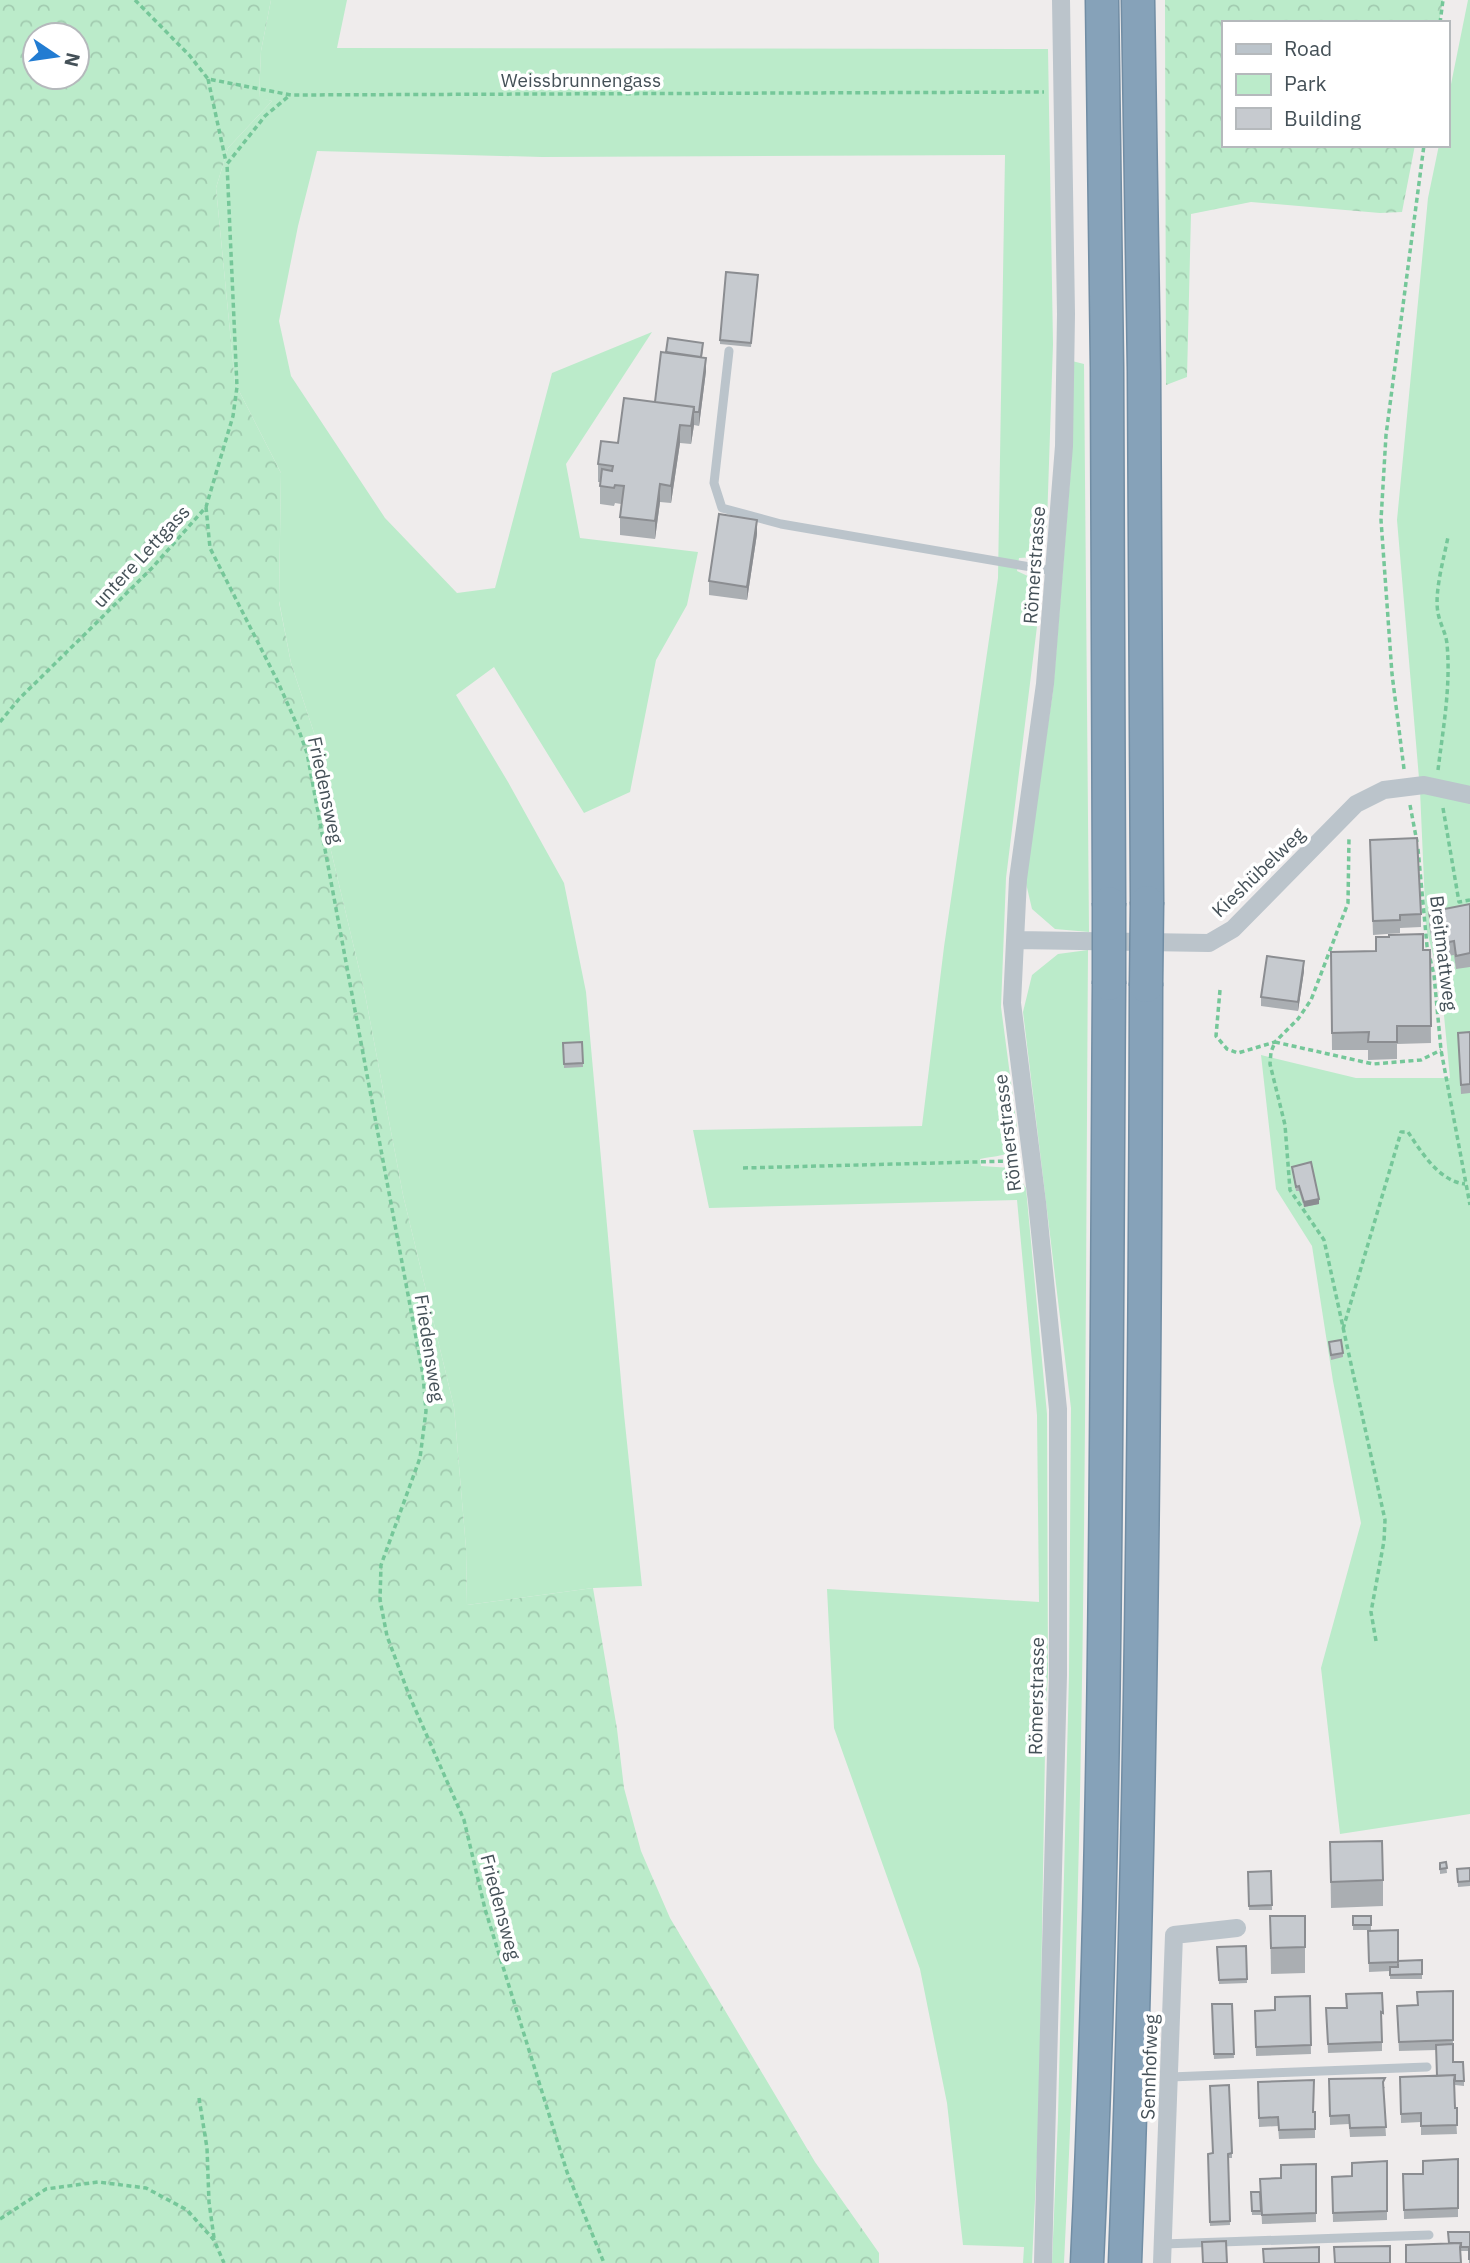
<svg xmlns="http://www.w3.org/2000/svg" width="1470" height="2263" font-family="'IBM Plex Sans',sans-serif">
<defs>
<pattern id="forest-crowns" width="20" height="18" patternUnits="userSpaceOnUse" patternTransform="scale(1.75)"><rect width="20" height="18" fill="#bbebca"/><path d="M2 6a3 3 0 1 1 6 0M12 15a3 3 0 1 1 6 0" fill="none" stroke="#a2cbb0"/></pattern>
</defs>
<rect width="100%" height="100%" fill="#efecec"/>
<!-- green -->
<path fill="#bbebca" d="M271 0H347L337 48 1048 49 1053 344 1047 523 1045 545 1035 557 1019 558 1017 571 1032 578 1041 594 1006 878 1001 1007 1017 1128C1011 1160 1008 1153 980 1159L981 1166 1012 1168 1026 1188 1047 1414 1048 1675 1045 1722 1038 1725V1743L1045 1751 1039 2115 1032 2263H1023L1024 2247 963 2245 947 2103 920 1969 834 1728 827 1589 1039 1602 1037 1415 1017 1200 709 1208 693 1130 922 1126 944 947 998 578 1005 155 542 157 317 151 298 226 279 321 291 376 385 518 457 593 495 588 552 373 652 332 566 464 580 538 698 552 687 605 656 660 630 792 584 813 494 667 456 695 508 782 564 883 586 992 624 1414 642 1586 593 1588 467 1605 466 1548 454 1407 403 1195 365 994 319 800 318 745 291 663 279 601 281 473 235 383 216 188 228 148 272 101 259 98 261 51Z
M1468 0H1470V1814L1340 1834 1321 1668 1361 1523 1333 1381 1312 1246 1276 1189 1261 1055 1356 1078H1450L1443 1005 1436 966 1426 928 1420 790 1397 520 1428 198 1439 145H1447V104Z
M1072 361 1084 364 1089 932 1055 929 1032 909 1025 879 1053 691 1072 454Z
M1088 950C1085 1388 1086 1826 1064 2263H1052L1058 2117 1069 1675 1071 1408 1023 1012 1032 975 1058 954Z"/>
<!-- forest -->
<path fill="url(#forest-crowns)" fill-rule="evenodd" d="M0 0H271L261 51 259 97 272 101 228 148 216 188 235 383 281 473 279 602 291 663 318 745 319 800 365 994 403 1195 454 1407 466 1548 467 1605 593 1588 617 1729 624 1788 641 1851 670 1918 815 2162 879 2253V2263H0ZM35 35H77V77H35Z
M1165 0H1443L1439 23H1223V145H1415L1402 212 1380 213 1251 202 1191 214 1187 377 1166 385Z"/>
<g fill="none" stroke-linecap="round" stroke-linejoin="round">
<!-- highway casing -->
<g stroke="#718da4" stroke-width="35">
<path id="highway" d="M1102 0 1107 367 1109 903
M1138 0 1144 371 1147 902
M1087 2263C1107 1837 1106 1411 1109 984
M1125 2263C1141 1837 1145 1411 1146 986"/>
</g>
<!-- path -->
<path stroke="#75c799" stroke-width="3.5" stroke-dasharray="5 3.5" stroke-linecap="butt" d="M135 0 190 56 208 79 291 95 1044 92
M1440 23 1443 0
M208 79 226 162
M206 507 210 548 277 680 297 725 307 753 423 1375 426 1411 420 1458 381 1565 380 1600 387 1636 409 1695 464 1820 485 1909 567 2172 604 2263
M0 722 19 699 152 568 206 507 233 416 237 387 227 164 265 116 290 95
M1404 769 1392 674 1381 520 1386 435 1424 145
M1438 770C1443 729 1451 686 1447 644 1446 633 1440 624 1438 613 1434 592 1444 558 1448 537
M1410 805 1417 842
M1443 808 1459 902 1470 900
M1418 849 1427 946 1434 975 1441 1050 1470 1205
M1220 990 1216 1036 1227 1049 1238 1053 1275 1042 1298 1019 1311 1000 1348 903 1349 837
M743 1168 1012 1161
M1343 1329 1401 1132H1408C1422 1153 1439 1181 1465 1184
M1376 1641 1371 1612 1384 1541 1385 1520 1324 1240 1290 1190 1285 1125 1270 1064 1271 1052 1275 1042 1373 1064 1421 1060 1441 1050
M199 2098 207 2148 209 2202 214 2238
M0 2219 46 2189 98 2182 146 2188 187 2210 214 2240 224 2263"/>
<!-- lane -->
<path stroke="#bbc4cb" stroke-width="9" d="M729 351 714 483 722 508 781 524 1054 571
M1170 2077 1427 2067
M1163 2244 1429 2235"/>
<!-- street -->
<path stroke="#bbc4cb" stroke-width="18" d="M1015 940 1209 943 1233 929 1356 804 1384 790 1424 785 1470 795
M1043 2263 1058 1675V1409L1037 1202 1012 1003 1018 879 1045 684 1064 446 1066 314 1061 0
M1162 2263 1174 1935 1237 1928"/>
<!-- highway -->
<use href="#highway" stroke="#86a2b9" stroke-width="32"/>
<!-- highway-bridge casing -->
<g stroke="#718da4" stroke-width="35" stroke-linecap="butt">
<path id="highway-bridge" d="M1109 903V984
M1146 986 1147 902"/>
</g>
<!-- highway-bridge -->
<use href="#highway-bridge" stroke="#86a2b9" stroke-width="32"/>
</g>
<!-- wall -->
<path fill="#aaaeb2" d="M758 280 751 347 720 344V340Z
M703 347 702 357 706 371 699 426 694 425 691 444 680 443 671 503 660 502 655 539 620 535V517L621 504 615 503 614 506 600 504V482H598V464L655 402 666 352Z
M757 534 747 600 709 595V581Z
M1370 840 1421 914V927L1400 928V933L1373 935Z
M1470 904V967L1456 969 1454 955 1435 958 1429 925V912Z
M1430 950 1431 1043 1397 1044V1059L1368 1060V1050H1332L1331 952Z
M1304 971 1298 1011 1261 1006V997Z
M1470 1032V1093L1461 1094 1458 1033Z
M582 1042 583 1067 564 1068 563 1043Z
M1292 1167 1319 1204 1304 1207 1299 1191H1296Z
M1329 1342 1343 1353V1357L1331 1360Z
M1330 1842 1383 1880V1906L1331 1908Z
M1446 1862 1447 1873 1440 1874V1863Z
M1470 1868V1886L1458 1887 1457 1869Z
M1271 1871 1272 1910H1249L1248 1872Z
M1270 1916H1305V1973L1271 1974Z
M1353 1916H1371V1930H1353Z
M1368 1931 1398 1962 1422 1960V1979H1390V1971L1369 1972Z
M1246 1946 1247 1983 1219 1984 1217 1947Z
M1453 1991V2062L1464 2081V2086L1455 2085 1454 2088 1457 2134 1421 2135V2122L1401 2123 1400 2077 1437 2076 1436 2050 1399 2051 1397 2006 1418 2005Z
M1382 1993V2051L1328 2053 1326 2008H1346Z
M1310 1996 1311 2054 1256 2056 1255 2011 1275 2010Z
M1212 2004H1232L1234 2058 1214 2059Z
M1329 2079 1385 2087 1383 2090 1386 2136 1350 2137 1349 2124 1330 2125Z
M1258 2082 1315 2112V2138L1279 2139 1278 2126 1259 2127Z
M1232 2153V2158H1228L1230 2225 1210 2226 1208 2154Z
M1458 2159V2217L1404 2219 1403 2174H1423Z
M1387 2161V2220L1333 2222 1332 2177 1352 2176Z
M1316 2164V2222L1262 2224 1260 2179 1281 2178Z
M1251 2192H1260L1261 2215H1252Z
M1470 2232V2263H1469V2251H1461L1449 2243Z"/>
<!-- shaded-wall -->
<path fill="#8b8d91" d="M706 358V371L699 426V412Z
M694 407V425L691 444V426Z
M680 425V443L671 503V486Z
M660 484V502L655 539V521Z
M757 520V534L747 600V587Z
M1304 961V971L1298 1011V1002Z
M1319 1199V1204L1304 1207V1202Z"/>
<!-- building -->
<path fill="#c6cacf" stroke="#8b8d91" stroke-width="2" d="M726 272 758 275 751 343 720 340Z
M668 338 703 343 701 357 666 352Z
M661 352 706 358 699 412H694V407L655 402Z
M624 398 694 407 691 426 680 425 671 486 660 484 655 521 620 517 624 486 615 485 614 488 600 486 602 469 612 471 613 466 598 464 601 441 618 443Z
M719 514 757 520 747 587 709 581Z
M1417 838 1421 914 1400 915V920L1373 921 1370 840Z
M1470 904V953L1456 956 1454 941 1435 945 1429 912Z
M1423 934V950H1430L1431 1026H1397V1042H1368L1369 1032 1332 1033 1331 952 1376 951V937H1389V935Z
M1267 956 1304 961 1298 1002 1261 997Z
M1470 1032V1084L1461 1085 1458 1033Z
M582 1042 583 1063 564 1064 563 1043Z
M1311 1162 1319 1199 1304 1202 1299 1186 1296 1187 1292 1167Z
M1341 1340 1343 1353 1331 1355 1329 1342Z
M1382 1841 1383 1880 1331 1882 1330 1842Z
M1446 1862 1447 1868 1440 1869V1863Z
M1470 1868V1881L1458 1882 1457 1869Z
M1271 1871 1272 1905 1249 1906 1248 1872Z
M1270 1916H1305V1947L1271 1948Z
M1353 1916H1371V1925H1353Z
M1398 1930V1962L1369 1963 1368 1931Z
M1246 1946 1247 1979 1219 1980 1217 1947Z
M1422 1960V1974L1390 1975V1967H1398V1961Z
M1453 1991V2040L1399 2042 1397 2006 1418 2005 1417 1992Z
M1382 1993 1383 2013 1381 2012 1382 2042 1328 2044 1326 2008H1347L1346 1994Z
M1310 1996 1311 2045 1256 2047 1255 2011 1275 2010V1997Z
M1212 2004H1232L1234 2054H1214Z
M1453 2044V2062H1463L1464 2081H1455V2075L1437 2076 1436 2045Z
M1455 2075 1454 2080 1455 2108H1457V2125L1421 2126V2113L1401 2114 1400 2077Z
M1385 2078 1383 2082 1386 2127 1350 2128 1349 2115 1330 2116 1329 2079Z
M1314 2080 1313 2112H1315V2129L1279 2130 1278 2117 1259 2118 1258 2082Z
M1229 2085 1232 2153 1228 2154 1230 2221 1210 2222 1208 2154 1213 2153 1210 2086Z
M1458 2159V2208L1404 2210 1403 2174H1423V2161Z
M1387 2161V2211L1333 2213 1332 2177 1352 2176V2163Z
M1316 2164V2213L1262 2215 1260 2179 1281 2178V2165Z
M1251 2192H1260L1261 2211H1252Z
M1448 2232H1470V2259H1469V2247H1461V2243H1449Z
M1226 2241 1227 2263H1203L1202 2242Z
M1461 2243 1460 2247 1461 2263H1406V2245Z
M1390 2246V2263H1335L1334 2247Z
M1319 2247V2263H1264L1263 2249Z"/>
<g text-anchor="middle" stroke-width="7" stroke-linejoin="round" paint-order="stroke">
<!-- street labels -->
<g font-size="19" fill="#455158" stroke="#fff">
<text x="581" y="87">Weissbrunnengass</text>
<text transform="translate(141 556) rotate(-47)" y="7">untere Lettgass</text>
<text transform="translate(1034 565) rotate(-86)" y="7">Römerstrasse</text>
<text transform="translate(326 790) rotate(78)" y="7">Friedensweg</text>
<text transform="translate(1258 872) rotate(-44)" y="7">Kieshübelweg</text>
<text transform="translate(1444 953) rotate(83)" y="7">Breitmattweg</text>
<text transform="translate(1007 1133) rotate(-97)" y="7">Römerstrasse</text>
<text transform="translate(430 1348) rotate(81)" y="7">Friedensweg</text>
<text transform="translate(1036 1696) rotate(-89)" y="7">Römerstrasse</text>
<text transform="translate(501 1907) rotate(75)" y="7">Friedensweg</text>
<text transform="translate(1149 2067) rotate(-88)" y="7">Sennhofweg</text>
</g>
</g>
<!-- legend -->
<rect x="1222" y="21" width="228" height="126" fill="#ffffff" stroke="#b5b9bc" stroke-width="2"/>
<rect x="1236" y="44" width="35" height="10" fill="#bbc4cb" stroke="#b5b9bc" stroke-width="2"/>
<text x="1284" y="56" font-size="21" fill="#455158">Road</text>
<rect x="1236" y="74" width="35" height="21" fill="#bbebca" stroke="#b5b9bc" stroke-width="2"/>
<text x="1284" y="91" font-size="21" fill="#455158">Park</text>
<rect x="1236" y="108" width="35" height="21" fill="#c6cacf" stroke="#b5b9bc" stroke-width="2"/>
<text x="1284" y="126" font-size="21" fill="#455158">Building</text>
<!-- north arrow -->
<g transform="translate(56 56) rotate(103)"><circle r="33" fill="#ffffff" stroke="#b5b9bc" stroke-width="2"/>
<path d="M0-5L12 26L0 18L-12 26Z" fill="#227cd2"/>
<text y="-10" font-size="19" font-weight="bold" text-anchor="middle" fill="#455158">N</text>
</g>
</svg>
